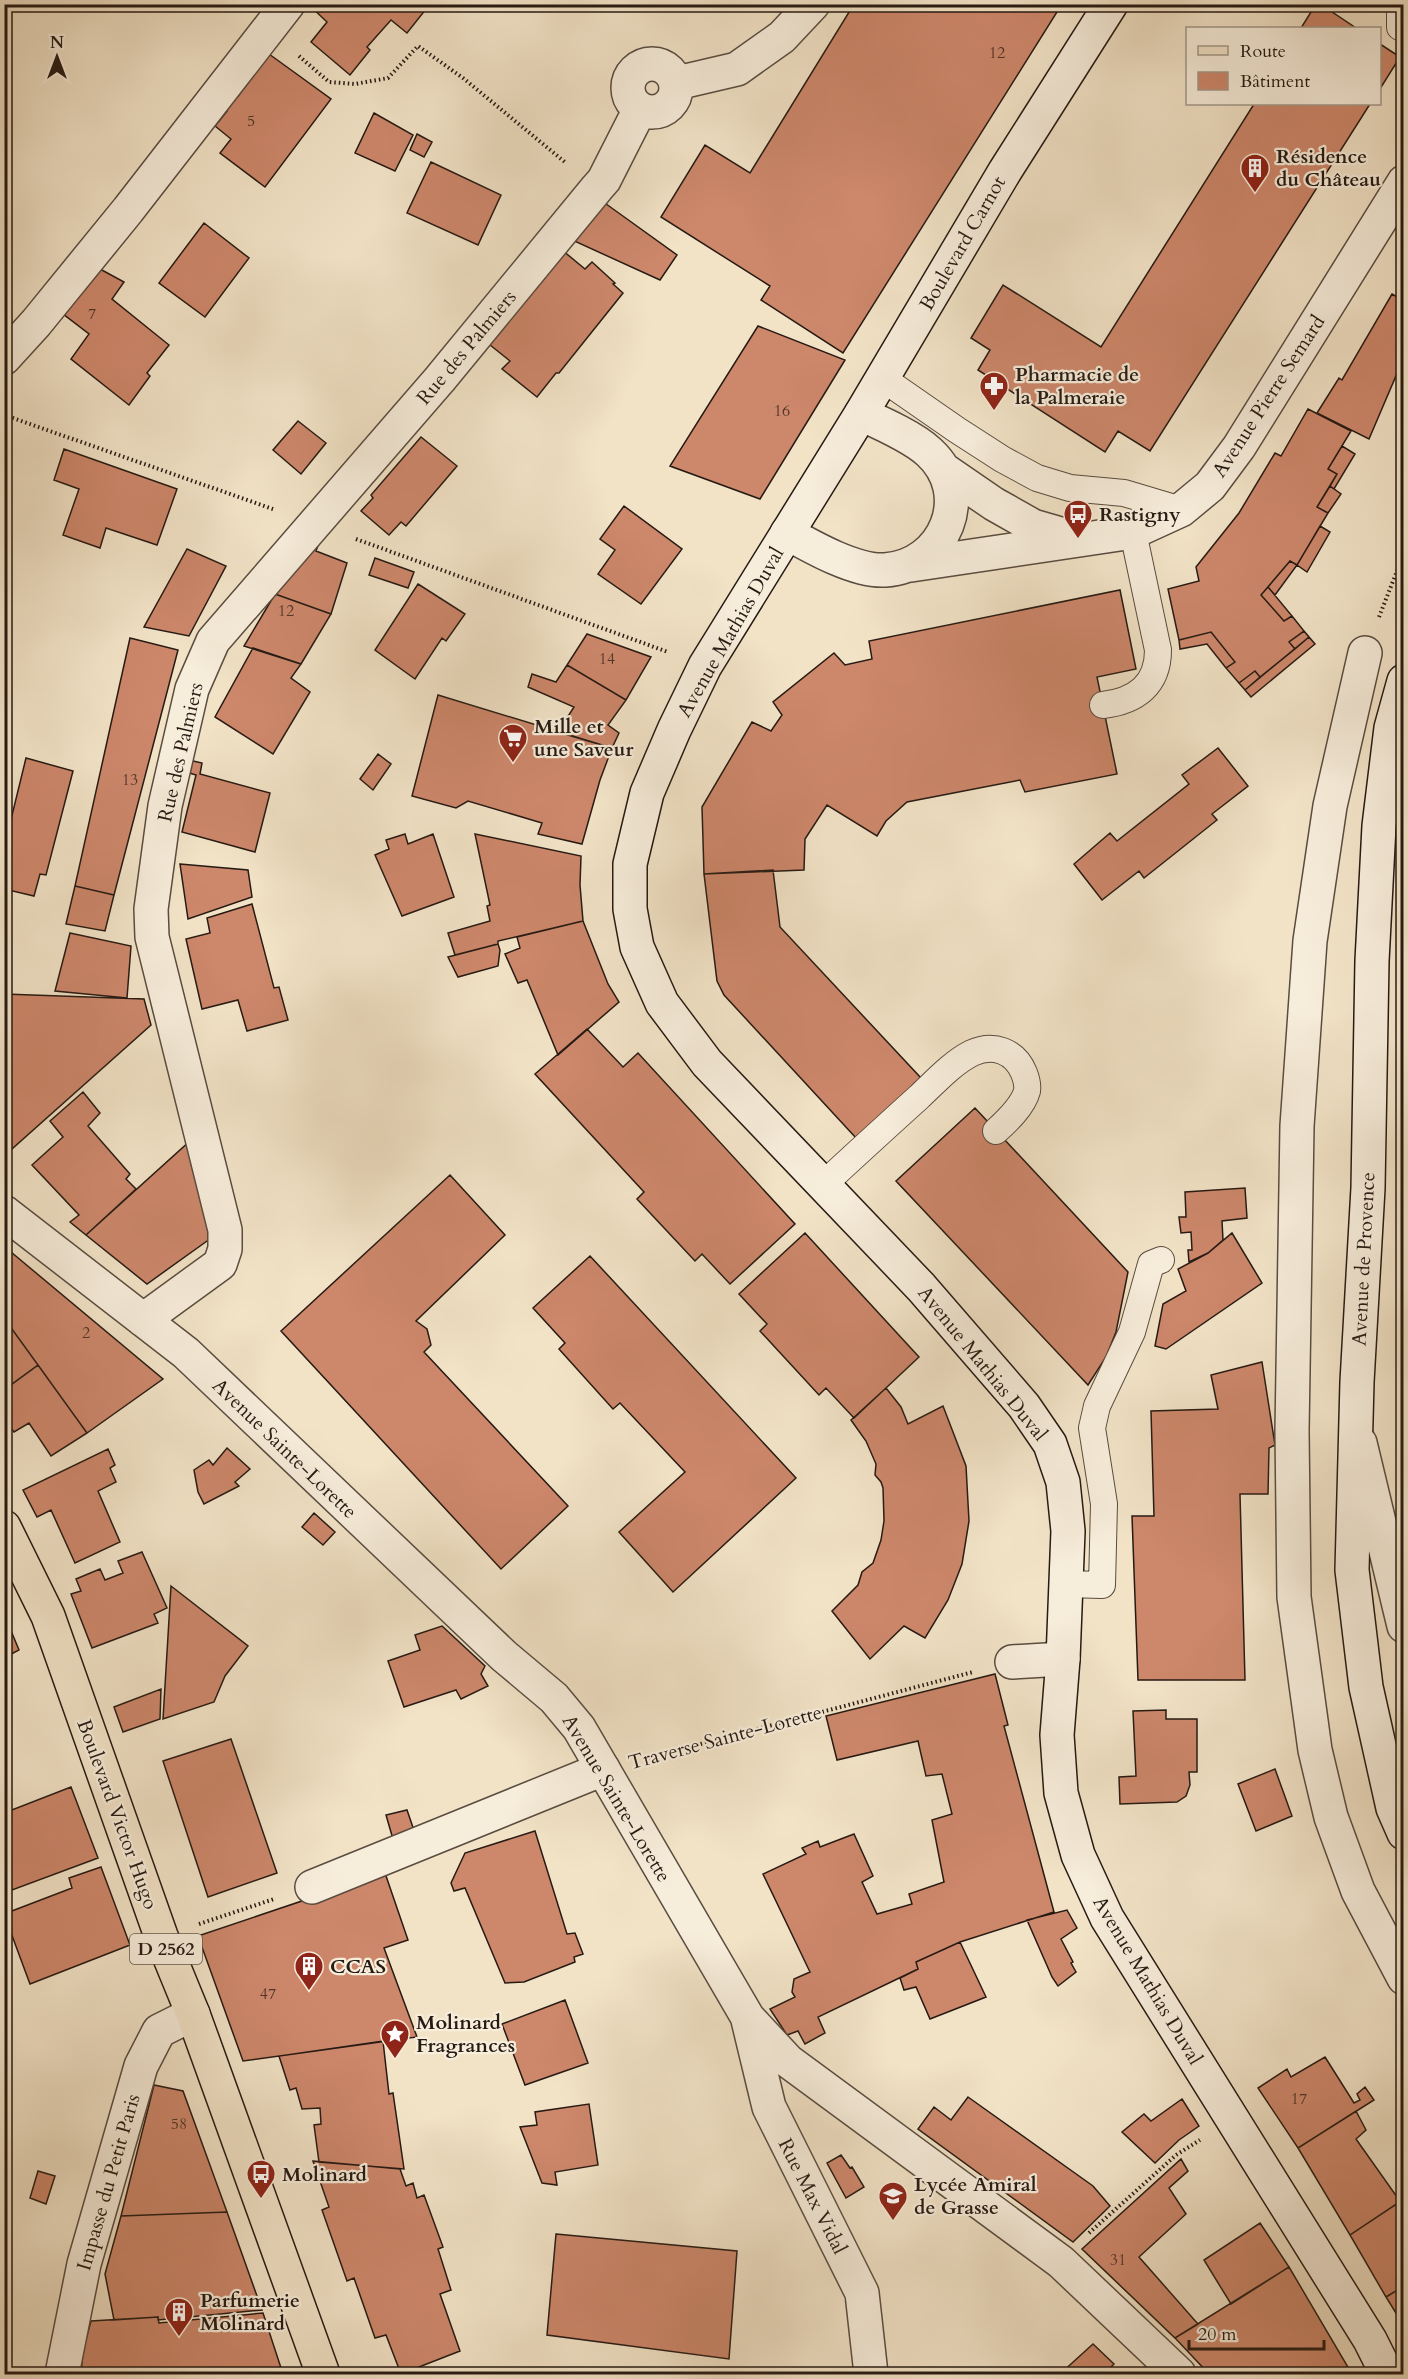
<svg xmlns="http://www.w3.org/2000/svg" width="1408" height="2379" font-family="Cardo,serif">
<rect width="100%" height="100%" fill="#f2e3c7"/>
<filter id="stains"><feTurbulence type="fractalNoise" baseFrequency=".00333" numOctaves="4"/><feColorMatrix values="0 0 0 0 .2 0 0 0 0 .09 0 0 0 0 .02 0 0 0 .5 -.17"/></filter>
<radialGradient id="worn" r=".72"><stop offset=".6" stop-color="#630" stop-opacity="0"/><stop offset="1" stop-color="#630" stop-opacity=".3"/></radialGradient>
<!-- building -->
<path fill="#cd876b" stroke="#261a13" stroke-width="1.5" d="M308 4H430L407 33 391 20 367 47 370 50 350 75 311 42 327 22Z
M854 4H1062L843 353 761 300 770 286 661 217 705 145 750 173Z
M1316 4H1320L1356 28H1301Z
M1380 44 1400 57 1380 89Z
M269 54 331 99 265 187 220 153 231 139 215 126 227 111 222 107 233 93 238 96Z
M1254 104H1370L1150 451 1118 431 1105 452 978 370 990 350 971 338 1003 285 1101 347Z
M374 113 413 135 395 171 355 153Z
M417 134 432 142 424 157 410 150Z
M431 162 501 195 478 245 407 213Z
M602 201 677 255 660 280 570 239Z
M204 223 249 258 205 317 159 283Z
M562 250 585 269 592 262 615 283 613 284 623 293 559 373H556L537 397 502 369 510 361 485 341Z
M89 263 124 282 112 299 169 345 147 373 150 376 129 405 71 359 89 334 54 307Z
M1392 294 1404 301V357L1369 439 1317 413 1339 378 1342 380Z
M758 326 845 360 760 499 670 466Z
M1308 409 1351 431 1328 469 1337 474 1317 507 1328 513 1297 565 1290 561 1261 595 1284 621 1292 616 1304 631 1289 642 1295 649 1260 677 1255 671 1239 683 1226 668 1235 662 1211 632 1179 640 1168 589 1199 581 1196 567 1239 513 1275 453 1281 456Z
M298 421 326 443 301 474 273 450Z
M421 437 457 466 406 526 401 522 389 535 361 511 373 498 371 495Z
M1342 446 1355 454 1334 489 1330 486 1337 474 1328 469Z
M64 449 177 489 157 545 106 528 100 548 63 535 79 489 54 480Z
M1330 486 1341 494 1328 513 1317 507Z
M624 506 682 549 641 604 598 574 615 550 600 539Z
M1320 526 1330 532 1307 572 1297 565Z
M321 538 316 551 347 563 331 614 275 594Z
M187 549 226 566 189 636 144 627Z
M375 558 414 572 408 588 369 575Z
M1290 561 1297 565 1275 595 1268 587Z
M418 584 465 614 446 641 442 638 415 679 375 650Z
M1268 587 1292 616 1284 621 1261 595Z
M1120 590 1136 669 1097 677 1117 774 1025 792 1020 780 907 802 886 821 877 836 827 805 805 839 804 870 704 874 702 807 752 722 771 731 782 715 773 702 834 653 845 665 872 659 869 641Z
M275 594 331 614 301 664 244 646Z
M1304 631 1309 637 1295 649 1289 642Z
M1211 632 1235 662 1226 668 1207 644 1180 649 1179 640Z
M587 634 651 657 626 700 567 665Z
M1309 637 1315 644 1251 697 1245 690Z
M130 638 178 650 114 895 75 886Z
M253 648 301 664 291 678 310 692 273 754 215 717Z
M567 665 626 700 608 725 619 733 612 748 558 732 574 707 528 687 532 674 556 682Z
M1255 671 1260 677 1245 690 1239 683Z
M438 695 612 748 600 780 582 844 538 834 542 823 468 801 456 808 412 796Z
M1218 748 1248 786 1212 814 1217 820 1144 878 1139 871 1102 900 1074 864 1110 833 1117 841 1189 784 1182 775Z
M378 754 391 764 373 790 360 779Z
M26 758 73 771 46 875 40 874 34 896 4 889V848Z
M189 760 202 763 200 774 270 793 255 852 182 832 196 775 186 772Z
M405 834 408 844 433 834 454 897 402 916 375 855 389 849 386 840Z
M475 834 581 856 580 885 583 921 498 941V944L455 955 448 933 490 921 487 906 490 905Z
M180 864 248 870 252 897 188 919Z
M773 870 780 927 921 1078 856 1138 724 995 717 981 704 874Z
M75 886 114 895 105 931 66 924Z
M252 904 274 988 279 987 288 1020 247 1031 238 1000 202 1009 186 939 210 933 207 918Z
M583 921 608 984 619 1002 558 1055 527 980 518 983 505 954 520 948 517 937Z
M70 933 131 946 127 998 55 991Z
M498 944 500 950 498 966 458 977 448 957Z
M4 994 144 999 151 1025 4 1156Z
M587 1029 623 1067 638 1053 795 1224 730 1284 702 1254 695 1261 637 1199 644 1192 535 1074Z
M83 1092 100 1113 88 1126 130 1174 126 1179 136 1189 86 1235 70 1222 79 1215 32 1165 63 1137 50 1121Z
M975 1108 1128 1272 1116 1332 1106 1357 1088 1385 896 1181Z
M190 1141 214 1236 147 1284 86 1235Z
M450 1175 505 1235 416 1321 427 1329 431 1345 424 1352 568 1506 501 1569 281 1331Z
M1245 1188 1247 1218 1222 1221 1223 1240 1208 1253 1189 1262 1188 1250H1192L1191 1232 1181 1233 1179 1217H1186L1185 1192Z
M805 1233 919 1357 854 1418 826 1388 819 1395 760 1331 767 1324 739 1294Z
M1232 1233 1262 1283 1166 1349 1155 1346 1163 1304 1186 1291 1178 1269 1208 1253Z
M5 1247 163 1379 87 1433 4 1318Z
M590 1256 796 1478 673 1592 619 1532 685 1472 620 1403 613 1409 559 1349 565 1343 533 1308Z
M4 1318 38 1365 4 1390Z
M1262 1362 1275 1445 1269 1448 1268 1494H1240L1245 1680H1138L1132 1516H1154L1151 1411 1218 1409 1211 1375Z
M38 1365 87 1433 51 1456 29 1423 14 1432 4 1419V1390Z
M886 1388 901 1407 908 1424 943 1406 966 1466 969 1521 962 1564 948 1600 925 1638 904 1626 870 1659 832 1611 858 1585 862 1572 873 1563 881 1540 884 1521 883 1488 881 1482 875 1475 876 1464 866 1441 851 1420Z
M227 1448 250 1469 235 1482 239 1486 204 1504 198 1492 194 1470 209 1460 213 1465Z
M108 1449 115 1465 110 1468 116 1482 98 1491 120 1542 75 1563 51 1510 37 1517 23 1490Z
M314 1513 335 1532 323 1545 302 1527Z
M142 1552 167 1608 154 1614 158 1623 92 1648 71 1594 81 1591 76 1579 100 1569 105 1580 123 1573 118 1561Z
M171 1586 248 1646 225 1676 214 1702 163 1719Z
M4 1614 19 1650 4 1658Z
M442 1626 485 1666 481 1674 488 1686 461 1699 456 1690 404 1707 388 1661 420 1650 415 1635Z
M995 1674 1008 1725 1004 1726 1054 1912 960 1942 916 1962 918 1969 818 2017 825 2033 805 2044 798 2031 787 2035 770 2009 795 1997 792 1992 794 1979 810 1972 763 1874 806 1854 802 1848 818 1841 820 1847 854 1834 873 1876 862 1882 877 1914 912 1904 909 1894 944 1882 932 1820 952 1814 942 1774 926 1776 918 1741 837 1760 826 1716Z
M161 1689 160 1719 123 1732 114 1707Z
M1166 1710V1719H1197V1772H1189L1190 1785 1186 1796 1177 1802 1120 1804 1119 1777 1136 1776 1133 1711Z
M231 1739 277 1873 208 1897 163 1761Z
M1275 1769 1292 1816 1256 1831 1238 1784Z
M71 1787 98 1858 4 1893V1813Z
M407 1810 417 1839 395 1846 386 1815Z
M535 1831 567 1934 575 1933 583 1954 574 1957 575 1962 524 1982 505 1983 465 1888 454 1891 451 1883 465 1853Z
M101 1867 130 1945 30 1984 4 1914 72 1888 69 1878Z
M385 1873 408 1940 384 1948 417 2037 243 2061 198 1936Z
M1067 1910 1077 1928 1061 1939 1073 1962 1071 1963 1076 1972 1058 1986 1052 1977 1027 1920Z
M960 1942 986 1997 930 2019 916 1987 904 1990 900 1978 918 1969 916 1962Z
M565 2000 588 2063 525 2085 502 2024Z
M383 2041 389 2094 393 2093 404 2169 319 2162 314 2125 321 2124 320 2108 302 2109 296 2088 290 2090 279 2056Z
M1325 2057 1354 2103 1360 2100 1357 2094 1365 2087 1374 2100 1298 2148 1258 2088 1287 2069 1291 2077Z
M154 2085 183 2091 227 2212 121 2216Z
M968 2097 1093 2186 1110 2206 1073 2242 918 2129 934 2107 951 2120Z
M1182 2099 1199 2126 1179 2140 1155 2163 1122 2132 1144 2114 1151 2121Z
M589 2104 598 2165 555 2172 557 2185 542 2183 520 2127 537 2125 535 2112Z
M1356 2111 1366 2130 1356 2139 1397 2197 1404 2192V2199L1350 2235 1298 2148Z
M841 2155 850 2168 852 2167 864 2187 846 2198 827 2163Z
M1181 2159 1188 2171 1169 2188 1186 2214 1139 2257 1198 2324 1175 2338 1082 2249Z
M313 2161 400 2169 406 2186 413 2183 417 2198 424 2195 443 2247 438 2249 451 2290 440 2294 460 2351 401 2374 386 2335 375 2338 354 2278 347 2281 322 2210 329 2207Z
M38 2171 55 2176 46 2204 30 2198Z
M1404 2199V2286L1386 2297 1350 2235Z
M227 2212 262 2310 158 2320V2317L114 2320 105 2274 121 2216Z
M1260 2223 1289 2267 1231 2304 1204 2260Z
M556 2234 737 2251 729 2359 547 2335Z
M1289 2267 1352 2374H1209L1175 2338Z
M1404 2286V2326L1386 2297Z
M263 2313 283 2374H81L83 2350 91 2321 158 2317 159 2323Z
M1093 2344 1114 2364 1104 2374H1060Z"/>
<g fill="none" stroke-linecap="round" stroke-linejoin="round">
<!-- service casing -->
<g stroke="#594c40" stroke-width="28">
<path id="service" d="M1400 11V27L1404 29
M882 378 957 430 1002 459 1037 478 1070 488 1124 493 1181 510
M1103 705C1136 701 1158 685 1158 650L1133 532
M824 1184C855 1155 887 1126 919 1097 935 1082 952 1063 972 1053 993 1043 1015 1051 1024 1073 1026 1078 1028 1085 1027 1091 1023 1106 1007 1121 996 1131
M1066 1584 1102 1585 1104 1504 1092 1428 1097 1406 1132 1332 1151 1264 1161 1260"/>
</g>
<!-- pedestrian casing -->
<g stroke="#594c40" stroke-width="36">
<path id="pedestrian" d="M1012 1662 1063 1659
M312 1887 603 1769"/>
</g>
<!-- minor casing -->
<g stroke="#594c40" stroke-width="36">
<path id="minor" d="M628 88a24 24 0 1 1 48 0a24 24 0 1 1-48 0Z
M677 83 737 69 782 37 813 4
M4 358 36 323 128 210 288 4
M1365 653 1330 806 1310 941 1297 1126 1292 1431 1294 1597 1315 1750 1331 1817 1358 1891 1404 1978
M4 1212 186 1353 504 1656 554 1698 579 1728 748 2018 788 2061 1061 2262 1179 2374
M143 1320 220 1264 225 1249V1230L152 937 151 909 165 806 192 689 213 641 440 379 597 188 604 180 640 109
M1360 1443 1404 1626
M748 2020 769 2107 862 2293 871 2374
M62 2374 84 2264 141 2066 159 2031 193 2014"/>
</g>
<!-- tertiary casing -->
<g stroke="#594c40" stroke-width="36">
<path id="tertiary" d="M943 469 994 504 1033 526 1071 537
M787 533C812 547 856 572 885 570 945 566 975 494 929 452 913 437 881 423 861 414
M911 565 1133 532 1181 510 1210 486 1239 447 1404 182"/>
</g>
<!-- secondary casing -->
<g stroke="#261a13" stroke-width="36">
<path id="secondary" d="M1111 4 1005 171 861 414 705 666 674 730 647 793 630 864V909L637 947 662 1003 707 1063 921 1287 1024 1406 1050 1444 1063 1482 1068 1531 1063 1659 1057 1735 1061 1793 1078 1855 1107 1918 1370 2340 1387 2374
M1404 681 1391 728 1379 826 1372 961 1368 1188 1357 1382 1352 1570 1366 1687 1393 1808 1404 1833"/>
</g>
<!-- primary casing -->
<g stroke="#261a13" stroke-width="36">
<path id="primary" d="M4 1527 48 1616 161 1936 193 2014 323 2374"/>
</g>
<!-- path -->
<path stroke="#261a13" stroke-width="4" stroke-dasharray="1.5 3" stroke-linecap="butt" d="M299 56 329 82 355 84 388 78 418 46 463 78 566 163
M4 415 273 509
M356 539 668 652
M1379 617 1404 553
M644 1759 973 1672
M199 1924 274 1899
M1089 2233 1176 2155 1200 2140"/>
<!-- service -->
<use href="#service" stroke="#f7eddb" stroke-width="26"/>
<!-- pedestrian -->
<use href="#pedestrian" stroke="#f7eddb" stroke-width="33"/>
<!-- minor -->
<use href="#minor" stroke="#f7eddb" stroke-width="33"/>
<!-- tertiary -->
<use href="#tertiary" stroke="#f7eddb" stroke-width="33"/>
<!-- secondary -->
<use href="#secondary" stroke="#f7eddb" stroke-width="33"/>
<!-- primary -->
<use href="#primary" stroke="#f2e3c7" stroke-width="33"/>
</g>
<!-- icons -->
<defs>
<g id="building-pin" transform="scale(1.5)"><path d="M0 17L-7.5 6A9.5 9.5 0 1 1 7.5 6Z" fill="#8f2418" stroke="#f7eddb"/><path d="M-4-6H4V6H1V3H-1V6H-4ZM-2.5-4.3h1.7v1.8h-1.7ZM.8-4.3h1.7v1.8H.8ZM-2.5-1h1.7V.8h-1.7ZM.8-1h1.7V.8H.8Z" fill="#fff"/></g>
<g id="pharmacy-pin" transform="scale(1.5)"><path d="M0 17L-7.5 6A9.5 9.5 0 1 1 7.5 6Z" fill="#8f2418" stroke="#f7eddb"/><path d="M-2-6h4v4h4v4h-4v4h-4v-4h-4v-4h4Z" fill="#fff"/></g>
<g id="bus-pin" transform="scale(1.5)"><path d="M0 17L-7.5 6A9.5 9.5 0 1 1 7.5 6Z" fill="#8f2418" stroke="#f7eddb"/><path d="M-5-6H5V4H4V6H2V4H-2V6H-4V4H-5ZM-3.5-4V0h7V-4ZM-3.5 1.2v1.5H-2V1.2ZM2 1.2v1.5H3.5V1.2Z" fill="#fff"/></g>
<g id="supermarket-pin" transform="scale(1.5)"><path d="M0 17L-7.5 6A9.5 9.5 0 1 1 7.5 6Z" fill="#8f2418" stroke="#f7eddb"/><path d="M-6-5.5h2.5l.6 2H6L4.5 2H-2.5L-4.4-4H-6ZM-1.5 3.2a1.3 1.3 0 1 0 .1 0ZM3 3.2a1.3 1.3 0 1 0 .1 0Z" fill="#fff"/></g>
<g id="sight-pin" transform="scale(1.5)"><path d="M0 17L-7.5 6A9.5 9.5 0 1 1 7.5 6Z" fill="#8f2418" stroke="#f7eddb"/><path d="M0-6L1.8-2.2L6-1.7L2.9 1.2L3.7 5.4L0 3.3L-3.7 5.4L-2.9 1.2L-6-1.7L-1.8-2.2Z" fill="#fff"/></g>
<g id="school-pin" transform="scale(1.5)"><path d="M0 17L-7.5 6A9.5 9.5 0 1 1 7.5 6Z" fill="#8f2418" stroke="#f7eddb"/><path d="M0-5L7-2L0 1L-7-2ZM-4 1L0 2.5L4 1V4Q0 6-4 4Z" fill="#fff"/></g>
</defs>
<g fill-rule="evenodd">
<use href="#building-pin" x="1255" y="168"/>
<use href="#pharmacy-pin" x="994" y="386"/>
<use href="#bus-pin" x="1078" y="514"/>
<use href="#supermarket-pin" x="513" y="738"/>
<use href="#building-pin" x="309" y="1966"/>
<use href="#sight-pin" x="395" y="2034"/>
<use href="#bus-pin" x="261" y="2174"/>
<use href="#school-pin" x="893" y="2196"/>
<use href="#building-pin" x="179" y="2312"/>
</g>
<g text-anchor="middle" stroke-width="4.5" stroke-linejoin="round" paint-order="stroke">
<!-- number labels -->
<g font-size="16" fill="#503529">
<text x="997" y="58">12</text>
<text x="251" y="126">5</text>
<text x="92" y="319">7</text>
<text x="782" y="416">16</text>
<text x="286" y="616">12</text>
<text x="607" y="664">14</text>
<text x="130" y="785">13</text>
<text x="86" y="1338">2</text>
<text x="268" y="1999">47</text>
<text x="1299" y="2104">17</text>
<text x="179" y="2129">58</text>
<text x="1118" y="2265">31</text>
</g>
<!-- shield labels -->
<rect fill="#f7eddb" stroke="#65594f" stroke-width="1.5" x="130" y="1934" width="72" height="30" rx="4.5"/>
<g font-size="18" font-weight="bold" fill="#261a13">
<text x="166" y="1955">D 2562</text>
</g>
<!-- poi labels -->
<g font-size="20" font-weight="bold" fill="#261a13" stroke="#f7eddb" text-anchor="start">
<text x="1276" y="163">Résidence<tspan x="1276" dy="23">du Château</tspan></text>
<text x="1015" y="381">Pharmacie de<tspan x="1015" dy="23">la Palmeraie</tspan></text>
<text x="1099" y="521">Rastigny</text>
<text x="534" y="733">Mille et<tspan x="534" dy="23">une Saveur</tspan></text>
<text x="330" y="1973">CCAS</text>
<text x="416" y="2029">Molinard<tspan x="416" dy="23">Fragrances</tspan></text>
<text x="282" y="2181">Molinard</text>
<text x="914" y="2191">Lycée Amiral<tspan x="914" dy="23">de Grasse</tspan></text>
<text x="200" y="2307">Parfumerie<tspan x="200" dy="23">Molinard</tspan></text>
</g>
<!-- street labels -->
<g font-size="20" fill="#261a13" stroke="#f7eddb">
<text transform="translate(962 243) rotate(-60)" y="7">Boulevard Carnot</text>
<text transform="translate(466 347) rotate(-50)" y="7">Rue des Palmiers</text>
<text transform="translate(1268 396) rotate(-57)" y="7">Avenue Pierre Semard</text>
<text transform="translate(730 632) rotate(-60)" y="7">Avenue Mathias Duval</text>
<text transform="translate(180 752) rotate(-77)" y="7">Rue des Palmiers</text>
<text transform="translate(1363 1259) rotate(-87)" y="7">Avenue de Provence</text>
<text transform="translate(983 1363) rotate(51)" y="7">Avenue Mathias Duval</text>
<text transform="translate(285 1448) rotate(44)" y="7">Avenue Sainte-Lorette</text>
<text transform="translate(725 1737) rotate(-15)" y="7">Traverse Sainte-Lorette</text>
<text transform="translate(617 1798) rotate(59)" y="7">Avenue Sainte-Lorette</text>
<text transform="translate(118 1814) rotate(70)" y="7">Boulevard Victor Hugo</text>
<text transform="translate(1148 1980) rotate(59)" y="7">Avenue Mathias Duval</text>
<text transform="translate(108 2182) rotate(-74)" y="7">Impasse du Petit Paris</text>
<text transform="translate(813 2196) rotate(63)" y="7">Rue Max Vidal</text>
</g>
</g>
<!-- margin -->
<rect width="1408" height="2379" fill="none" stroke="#f2e3c7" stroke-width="24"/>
<rect x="6" y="6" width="1396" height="2367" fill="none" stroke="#261a13" stroke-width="3"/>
<rect x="12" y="12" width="1384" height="2355" fill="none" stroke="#261a13" stroke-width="1.5"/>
<!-- legend -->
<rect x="1186" y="27" width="195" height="78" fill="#f7eddb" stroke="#a3998b" stroke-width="1.5"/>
<rect x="1198" y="46" width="30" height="9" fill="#f2e3c7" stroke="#a3998b" stroke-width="1.5"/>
<text x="1240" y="57" font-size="18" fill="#261a13">Route</text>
<rect x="1198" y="72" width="30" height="18" fill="#cd876b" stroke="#a3998b" stroke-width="1.5"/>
<text x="1240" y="87" font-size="18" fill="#261a13">Bâtiment</text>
<!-- north arrow -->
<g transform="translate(57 57)" stroke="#f7eddb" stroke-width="4.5" paint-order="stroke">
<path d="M0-4.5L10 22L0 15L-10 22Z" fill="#261a13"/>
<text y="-9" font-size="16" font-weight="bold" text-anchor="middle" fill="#261a13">N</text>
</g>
<!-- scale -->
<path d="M1189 2340v9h135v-9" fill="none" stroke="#261a13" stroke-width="3"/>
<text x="1198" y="2340" font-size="18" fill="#261a13" stroke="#f7eddb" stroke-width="4.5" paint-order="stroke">20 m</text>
<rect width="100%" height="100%" filter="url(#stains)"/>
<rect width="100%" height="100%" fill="url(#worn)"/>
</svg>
